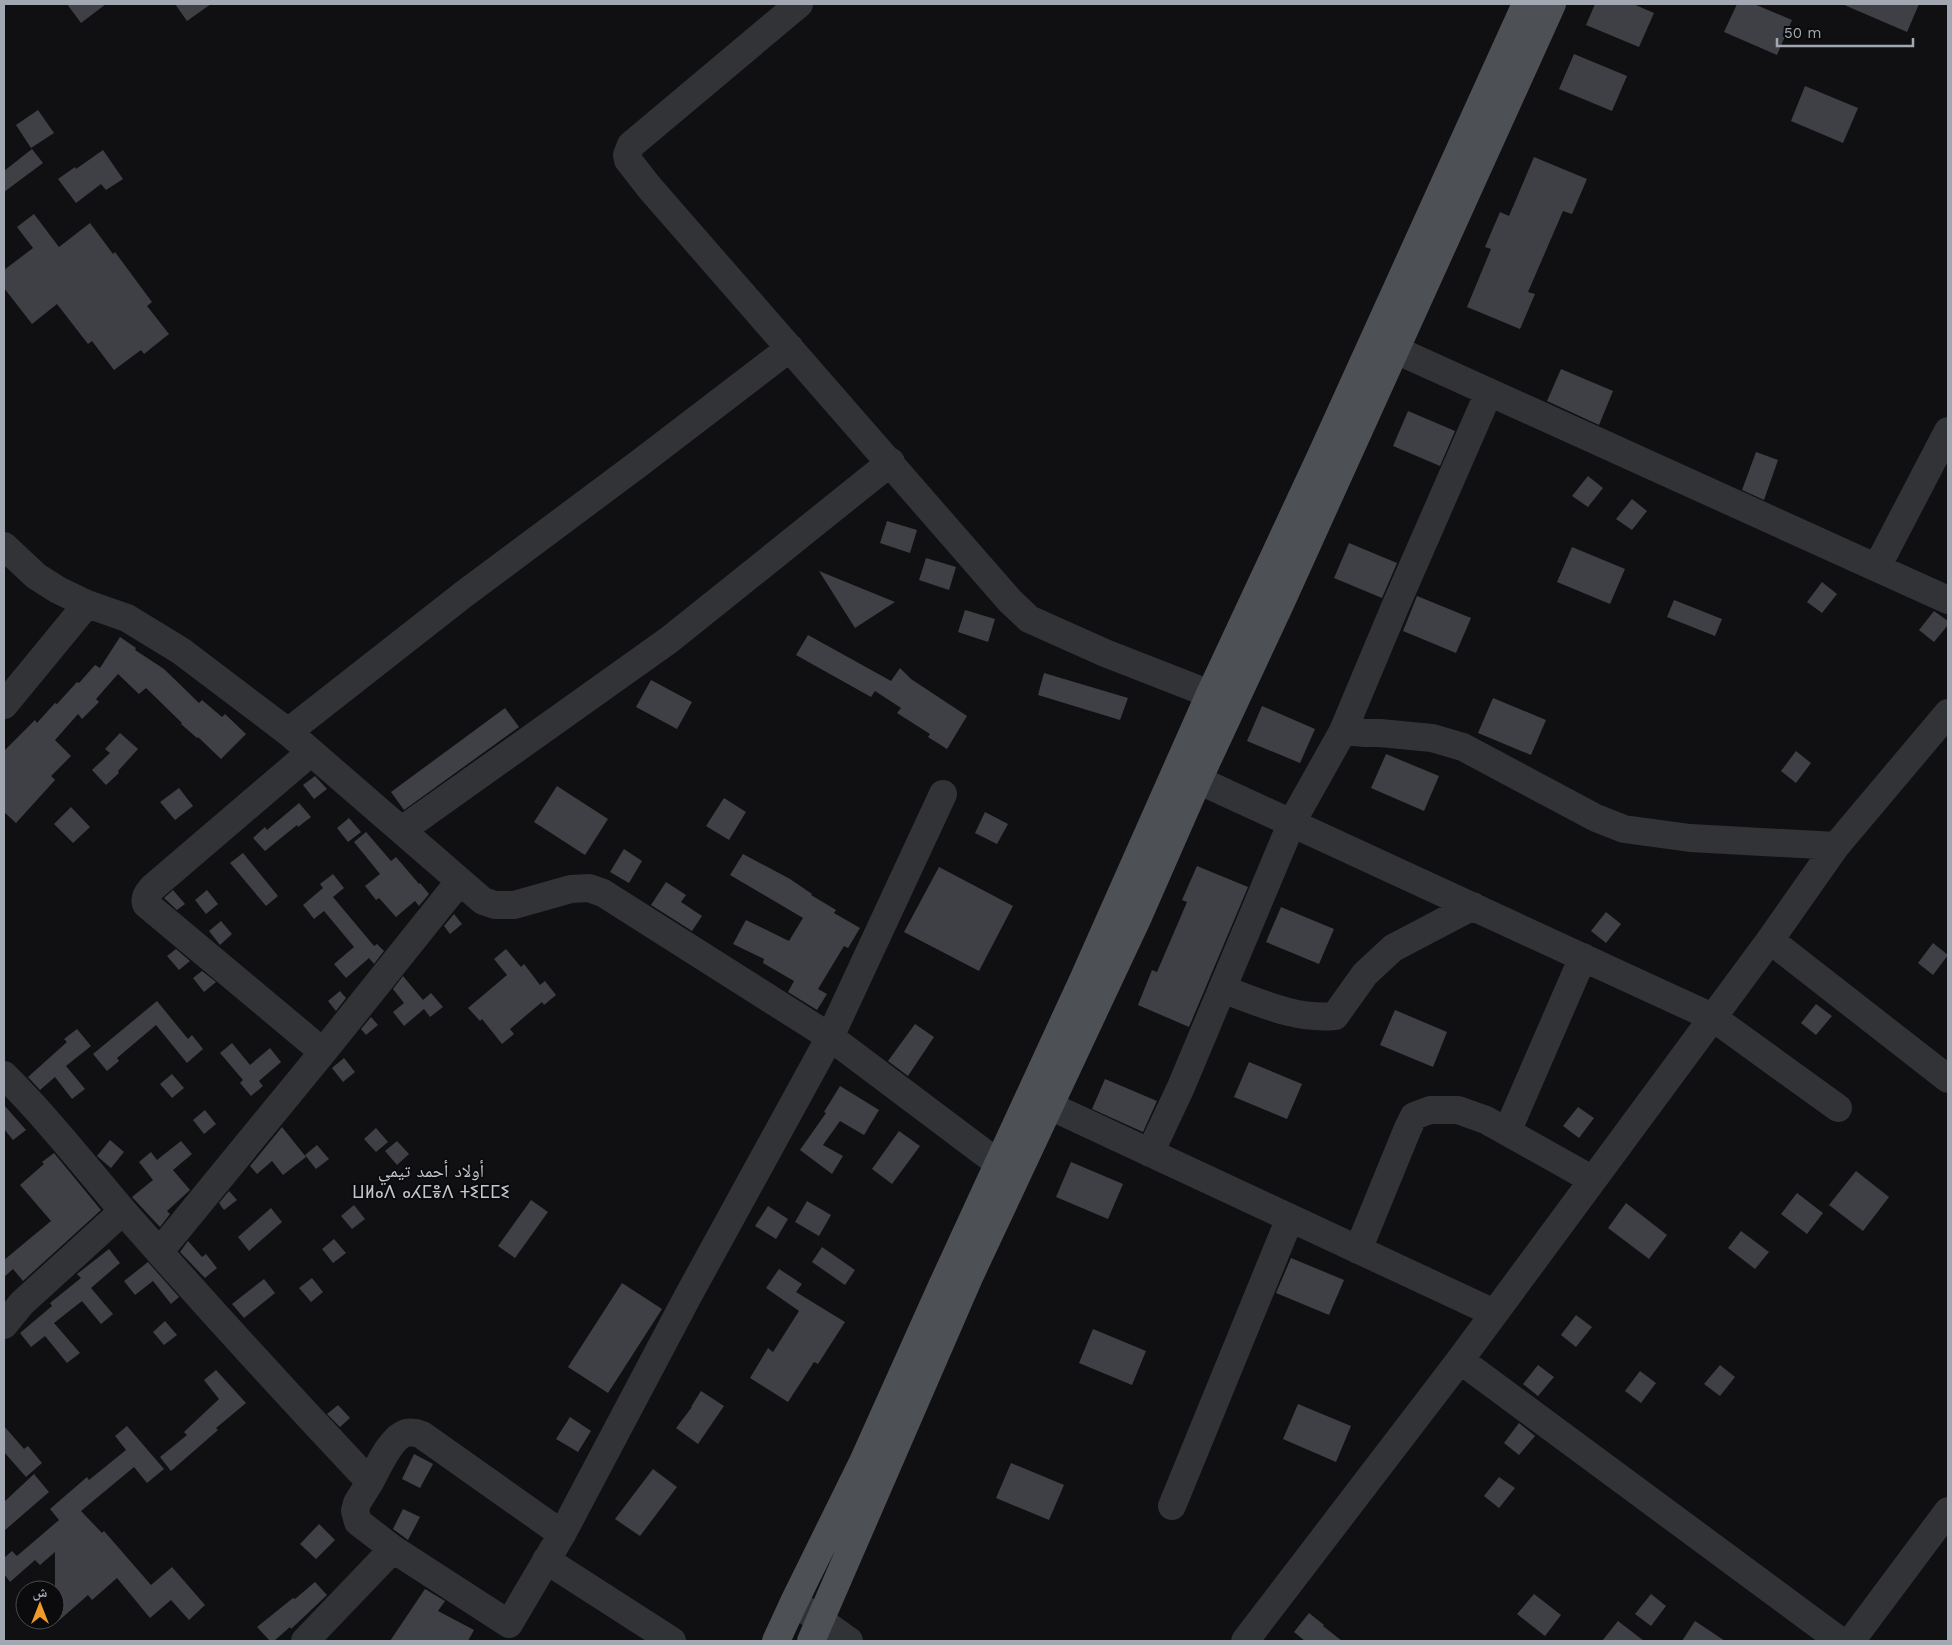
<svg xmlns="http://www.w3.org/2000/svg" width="1952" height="1645" font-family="'Work Sans','Noto Naskh Arabic','Noto Sans Tifinagh',sans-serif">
<rect width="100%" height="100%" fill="#101012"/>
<!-- building -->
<path fill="#3f4045" d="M67 4H106L81 23Z
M175 4H211L187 21Z
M1595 4H1633L1654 13 1639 47 1586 25Z
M1737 4H1754L1792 20 1777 55 1724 32Z
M1842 4H1919L1907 32Z
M1574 54 1627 76 1612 111 1559 89Z
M1805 86 1858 108 1843 143 1791 121Z
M38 110 54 133 31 148 16 125Z
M32 149 43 163 4 192V171Z
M103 150 123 179 106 190 101 184 76 203 58 179 75 167 76 169Z
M1534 157 1587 179 1572 214 1563 211 1528 292 1535 294 1520 329 1467 307 1491 249 1485 247 1500 212 1509 216Z
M34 214 59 247 90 223 113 254 115 252 152 302 147 306 169 334 144 354 141 350 114 370 92 341 88 344 57 304 32 324 4 288V270L33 248 17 227Z
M1561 369 1613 391 1599 425 1547 401Z
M1408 411 1455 431 1440 466 1393 446Z
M1756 452 1778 460 1764 500 1742 490Z
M1588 476 1603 488 1588 507 1572 496Z
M1632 499 1647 511 1632 530 1616 519Z
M887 521 917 530 910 553 880 543Z
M1349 543 1397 563 1382 598 1334 578Z
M1572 547 1625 569 1610 604 1557 582Z
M926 558 956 567 949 590 919 580Z
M819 571 895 602 855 628Z
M1822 582 1837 594 1822 613 1807 602Z
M1417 596 1471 618 1456 653 1403 631Z
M1674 600 1722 619 1715 636 1667 617Z
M965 610 995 619 988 642 958 632Z
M1934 611 1948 621V625L1934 642 1919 630Z
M808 635 891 681 900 668 911 679 967 716 947 749 928 737 930 734 897 713 901 708 875 691 871 697 796 655Z
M120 637 136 648 135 650 164 669 199 703 202 700 222 717 225 714 246 734 221 759 198 737 197 738 181 724 182 723 146 688 139 694 118 674 96 699 99 702 82 719 78 714 55 740 71 756 51 776 55 780 16 823 4 812V751L35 720 37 723 55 703 57 704 77 682 79 683 95 665 100 668Z
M1044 673 1128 698 1120 720 1038 695Z
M651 680 692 702 677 729 636 707Z
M1493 698 1546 720 1531 755 1478 733Z
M1262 706 1315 729 1300 763 1247 741Z
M505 708 519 727 404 810 391 792Z
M120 733 138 749 118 771 119 773 106 785 92 770 110 753 105 749Z
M1796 751 1811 763 1796 783 1781 771Z
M1386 754 1439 776 1424 811 1371 788Z
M315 776 327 789 314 799 303 785Z
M557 786 608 819 585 855 534 822Z
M179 788 193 806 175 820 160 802Z
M724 798 746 812 729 840 706 826Z
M299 803 311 817 298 827 297 825 265 851 253 838 265 827 267 830Z
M71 807 90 827 73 843 54 824Z
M985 812 1008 824 997 844 975 833Z
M349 818 361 832 348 842 337 828Z
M366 832 391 861 396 857 419 884 420 883 429 894 419 906 415 901 396 917 379 898 376 900 365 886 380 874 354 842Z
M624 849 642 861 629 883 610 872Z
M243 853 278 896 266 906 230 863Z
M743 854 790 879 812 894 811 895 836 910 834 913 860 928 848 948 844 946 818 989 827 994 817 1010 788 992 794 981 763 963 764 959 733 944 746 920 789 941 803 918 730 875Z
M1197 866 1248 887 1189 1027 1138 1005 1152 970 1157 972 1187 902 1182 900Z
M939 867 1013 906 979 971 904 932Z
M333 874 344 888 333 897 374 946 377 944 384 951 374 964 369 958 346 978 334 964 354 947 324 911 314 919 303 905 323 888 320 884Z
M666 882 686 895 681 902 702 916 692 931 651 905Z
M173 890 185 904 177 910 164 898Z
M207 890 218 904 206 914 195 900Z
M1281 907 1334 929 1319 964 1266 942Z
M1606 912 1621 924 1606 943 1591 931Z
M454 914 462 924 450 934 444 926Z
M221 921 232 934 220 945 209 931Z
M1933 943 1948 955 1933 975 1918 963Z
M176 949 190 961 179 970 167 956Z
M506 949 521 967 524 964 540 985 545 981 556 995 544 1005 542 1002 510 1029 514 1034 502 1044 482 1019 480 1021 468 1008 507 975 494 959Z
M202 971 216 982 204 992 193 978Z
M403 976 423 1000 431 993 443 1007 430 1017 424 1009 404 1026 393 1012 404 1003 393 989Z
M340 991 346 998 336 1011 328 1001Z
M157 1001 188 1039 192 1035 203 1049 187 1063 156 1025 117 1058 119 1061 107 1071 93 1054Z
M1816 1004 1832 1016 1816 1035 1801 1023Z
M1395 1010 1447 1032 1433 1067 1380 1045Z
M371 1017 378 1025 366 1035 361 1029Z
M915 1024 934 1037 908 1076 888 1061Z
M77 1029 91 1046 66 1066 85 1089 72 1099 55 1077 40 1090 28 1077 67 1042 64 1039Z
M232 1043 250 1065 270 1048 281 1062 259 1081 263 1086 251 1096 240 1083 243 1080 220 1053Z
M344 1058 355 1072 343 1082 332 1068Z
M1249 1062 1302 1084 1287 1119 1234 1097Z
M172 1074 184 1088 172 1098 160 1084Z
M1105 1079 1157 1101 1143 1132 1092 1109Z
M840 1086 879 1110 864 1135 840 1121 823 1145 843 1156 832 1174 800 1150 826 1113 824 1112Z
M4 1105 26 1130 13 1140 4 1129Z
M1578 1107 1594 1118 1579 1138 1563 1126Z
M205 1110 216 1124 204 1134 193 1120Z
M282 1127 306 1157 283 1175 272 1161 257 1174 250 1166Z
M376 1128 388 1142 376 1152 364 1139Z
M899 1131 920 1146 892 1184 872 1169Z
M110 1140 124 1152 111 1168 97 1156Z
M181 1141 192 1154 173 1170 190 1190 167 1211 170 1214 160 1227 132 1197 153 1180 139 1162 151 1152 157 1160Z
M397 1141 409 1154 397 1165 385 1151Z
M317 1145 329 1159 316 1169 305 1155Z
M54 1153 101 1210 23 1281 13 1269 4 1277V1260L51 1221 20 1185 44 1164 42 1162Z
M1071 1162 1123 1184 1108 1219 1056 1197Z
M1856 1171 1889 1197 1863 1231 1829 1205Z
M229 1191 237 1200 224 1210 219 1203Z
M1797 1193 1823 1213 1807 1234 1781 1214Z
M531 1200 548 1212 515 1258 498 1246Z
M807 1201 831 1215 819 1236 795 1222Z
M1626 1203 1667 1235 1649 1259 1608 1228Z
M354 1205 365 1219 352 1229 341 1216Z
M768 1206 788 1219 776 1239 755 1226Z
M271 1208 282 1222 249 1251 238 1237Z
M1741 1231 1769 1252 1755 1269 1728 1248Z
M334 1239 346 1253 333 1263 322 1249Z
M188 1241 202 1257 206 1254 217 1268 205 1278 180 1252Z
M822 1247 855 1270 845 1285 812 1262Z
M109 1249 120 1263 91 1288 113 1314 101 1324 82 1301 54 1323 80 1353 67 1363 45 1336 31 1347 20 1333 52 1306 50 1303 81 1278 77 1274Z
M1291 1258 1344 1280 1329 1315 1276 1293Z
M148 1262 179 1297 171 1304 153 1281 135 1295 124 1281Z
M779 1269 802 1284 796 1292 845 1322 818 1364 814 1362 788 1402 750 1378 768 1348 773 1352 799 1311 766 1288Z
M312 1278 323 1292 311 1302 299 1288Z
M264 1279 275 1293 244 1318 232 1304Z
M622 1283 662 1309 608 1393 568 1367Z
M1576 1315 1592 1327 1576 1347 1561 1335Z
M165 1321 177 1335 164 1345 153 1332Z
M1093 1329 1146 1351 1132 1385 1079 1363Z
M1538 1365 1554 1377 1538 1396 1523 1384Z
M1720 1365 1735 1377 1720 1396 1704 1384Z
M216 1370 246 1403 216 1428 218 1430 171 1471 160 1457 187 1435 184 1432 219 1399 204 1380Z
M1640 1371 1656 1383 1641 1403 1625 1391Z
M701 1391 724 1406 698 1444 676 1428 692 1407H691Z
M1298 1404 1351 1426 1336 1462 1283 1439Z
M338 1405 350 1418 340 1427 327 1414Z
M570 1417 591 1431 578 1452 556 1439Z
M1519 1423 1535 1436 1519 1455 1504 1443Z
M4 1426 24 1449 28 1446 42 1463 26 1477 4 1452Z
M127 1426 164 1469 147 1483 134 1467 81 1511 102 1533 104 1531 151 1585 172 1567 205 1605 189 1620 171 1600 150 1618 117 1578 92 1600 88 1595 55 1624V1552L40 1565 35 1560 10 1582 4 1574V1558L12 1551 17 1556 59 1520 50 1509 87 1477 89 1480 126 1450 115 1436Z
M414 1454 433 1464 420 1488 402 1479Z
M1011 1463 1064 1485 1049 1520 996 1498Z
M653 1469 677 1487 640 1536 615 1519Z
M34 1474 49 1492 4 1531V1502Z
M1499 1477 1515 1488 1499 1508 1484 1496Z
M403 1509 420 1517 408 1540 393 1529Z
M319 1524 335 1540 316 1559 300 1544Z
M315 1582 327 1595 291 1629 290 1627 274 1641H270L257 1627 293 1598 295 1599Z
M425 1589 445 1601 438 1611 474 1630 468 1641H390Z
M1534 1594 1561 1615 1545 1636 1517 1614Z
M1651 1594 1666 1606 1651 1626 1635 1614Z
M1309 1613 1324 1625 1323 1626 1342 1641H1305L1294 1632Z
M1618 1621 1644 1641H1602Z
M1695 1621 1725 1641H1682Z"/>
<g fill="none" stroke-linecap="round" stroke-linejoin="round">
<!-- minor -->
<path stroke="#313337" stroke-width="28" d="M799 4 631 145 627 155 628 160 649 187 1010 601 1029 619 1105 653 1210 694
M1396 350 1948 600
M4 546 36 576 58 590 87 604 127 618 181 651 288 732 483 901 495 905H514L571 889 589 888 603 893 830 1037 999 1164 1017 1174
M1877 567 1948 431
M4 705 87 604
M1343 731 1395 607 1489 392
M288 732 464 594 637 465 790 348
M311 752 152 888C148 893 144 897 146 904L323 1052
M1198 780 1712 1017 1838 1108
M402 830 669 640 891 462
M1770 940 1948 1079
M1222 989C1259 1002 1295 1020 1335 1016L1365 974 1393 948 1473 906
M4 1075C47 1118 84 1165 123 1211 204 1303 286 1393 370 1482 377 1469 391 1437 406 1433 411 1432 417 1433 422 1435L562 1534
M1050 1106 1494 1313
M1507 1132 1583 957
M1150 1153 1181 1087 1292 822 1343 731 1365 733H1380L1432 738 1463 747 1596 818 1624 829 1690 838 1836 846
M1358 1250 1408 1128 1414 1116 1430 1110H1458L1486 1120 1593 1180
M160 1251 323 1052 459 882
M4 1325 22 1303 123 1211
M1460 1360 1840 1641
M370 1482 357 1503 355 1511 358 1522 393 1549 509 1624 562 1534 688 1296 830 1037 943 794
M1172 1506 1290 1218
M546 1560 672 1641
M794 1602 849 1641
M305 1641 393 1549
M1245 1641 1460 1360 1770 940 1836 846 1948 713
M1851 1641 1948 1511"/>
<!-- major -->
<path stroke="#4d5055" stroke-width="28" d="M776 1641 794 1602 863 1462 942 1286 1083 980 1210 694 1321 456 1526 4
M811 1641 970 1275 1137 919 1198 780 1281 602 1552 4"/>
</g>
<g text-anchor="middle" stroke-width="4" stroke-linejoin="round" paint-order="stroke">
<!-- quarter labels -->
<g font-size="18" fill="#c2c7ce" stroke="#0b0b0d">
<text x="431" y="1177">أولاد أحمد تيمي<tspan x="431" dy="21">ⵡⵍⴰⴷ ⴰⵃⵎⴻⴷ ⵜⵉⵎⵎⵉ</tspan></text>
</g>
</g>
<!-- border -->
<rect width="1952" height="1645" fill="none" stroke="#a2a8b2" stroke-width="10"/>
<!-- north arrow -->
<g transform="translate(40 1605)"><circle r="24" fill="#0b0b0d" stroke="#474a4f"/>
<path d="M0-4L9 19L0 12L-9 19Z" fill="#ee9b2c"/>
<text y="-8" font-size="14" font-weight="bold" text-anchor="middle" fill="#a2a8b2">ش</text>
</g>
<!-- scale -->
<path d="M1777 38v8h136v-8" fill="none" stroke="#a2a8b2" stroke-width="2.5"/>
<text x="1784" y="38" font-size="15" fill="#a2a8b2" stroke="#0b0b0d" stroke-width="4" paint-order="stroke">50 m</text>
</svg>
